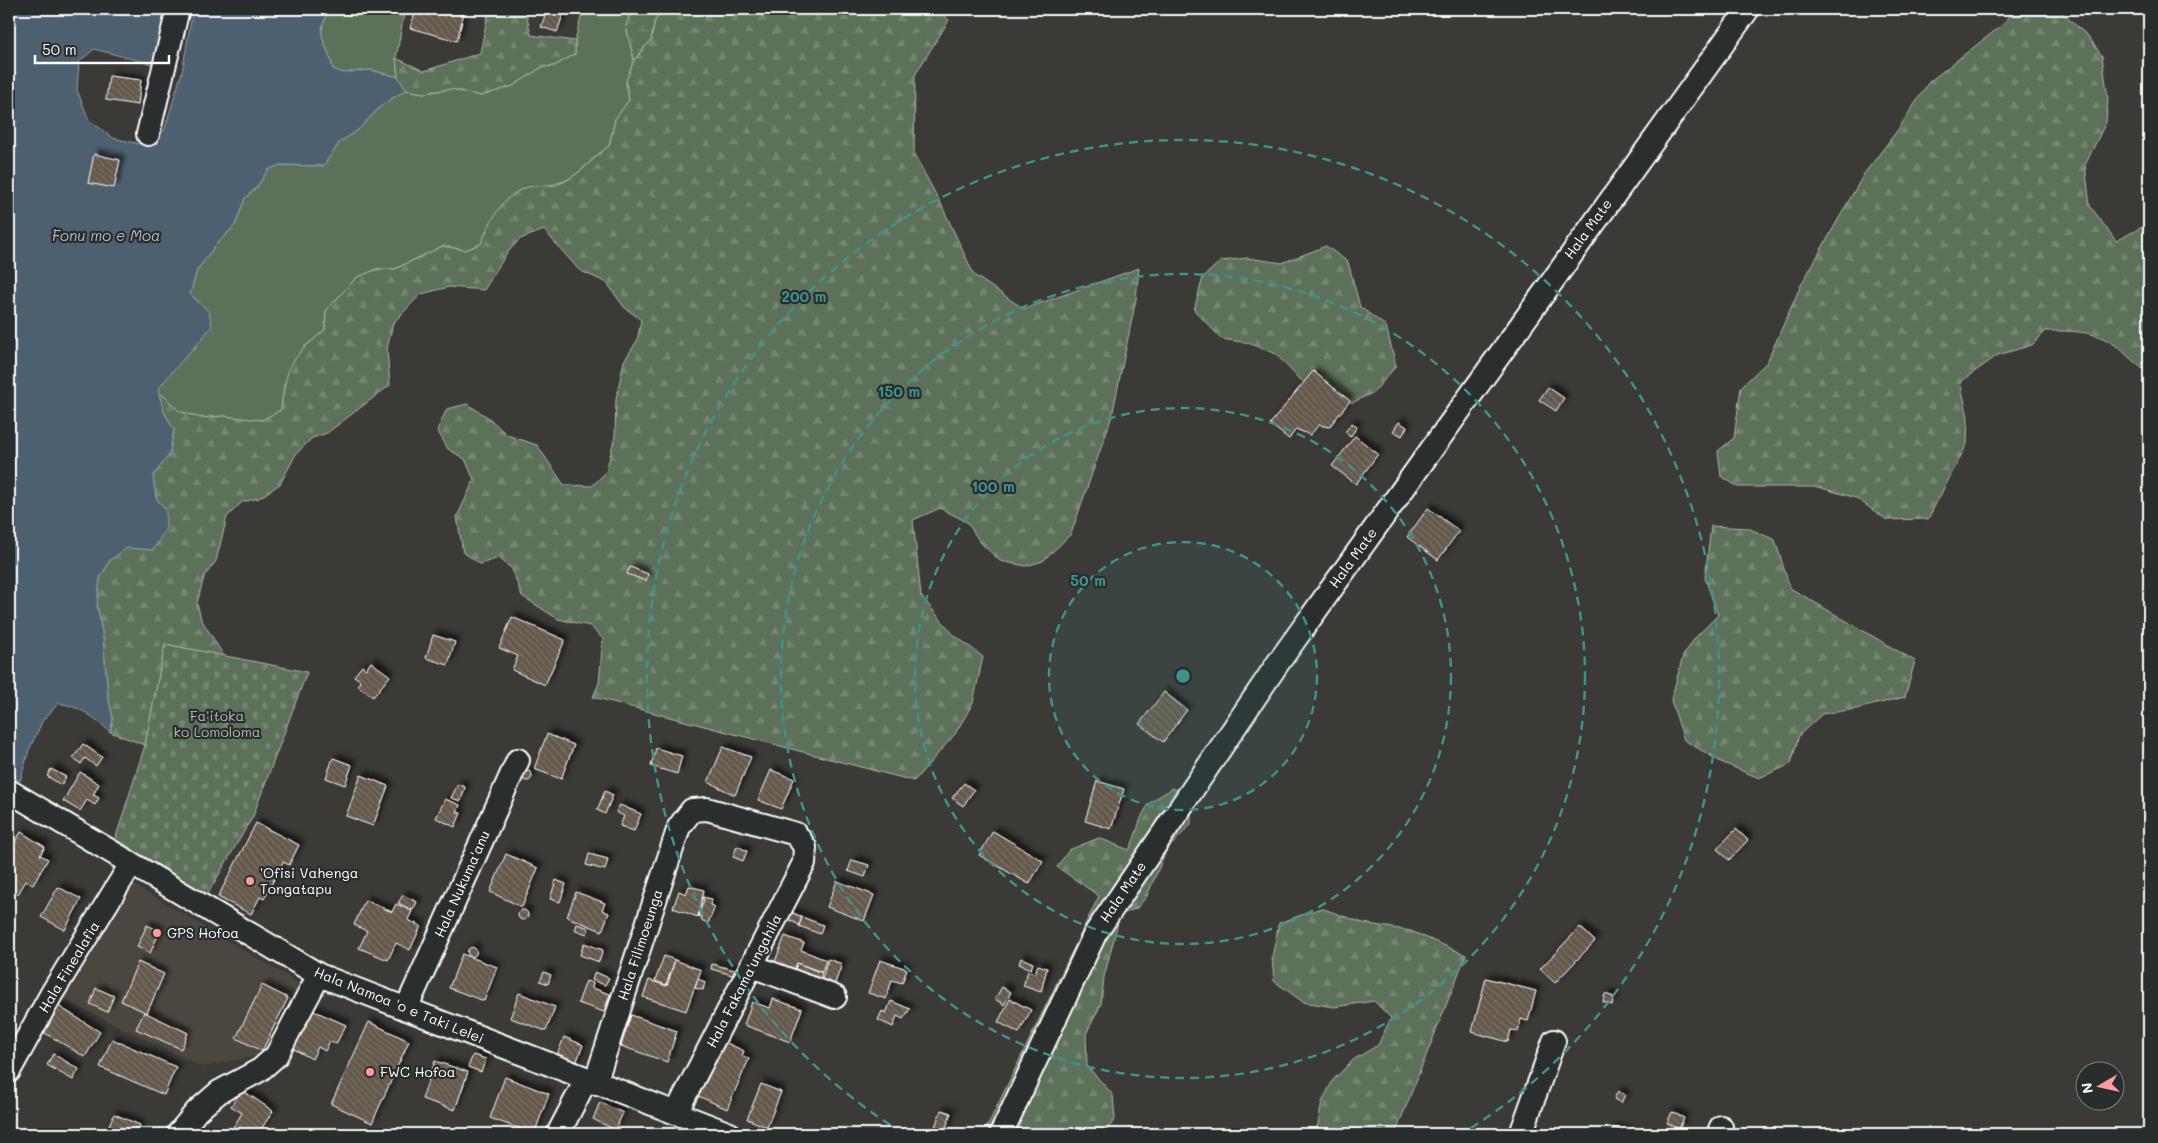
<svg xmlns="http://www.w3.org/2000/svg" width="2158" height="1143" font-family="Mali,sans-serif">
<defs>
<pattern id="forest-firs" width="22" height="20" patternUnits="userSpaceOnUse" patternTransform="scale(1.25)"><rect width="22" height="20" fill="#5d715a"/><path d="M5 1l3.5 6h-7zM16 11l3.5 6h-7z" fill="#758673"/></pattern>
<pattern id="wetland-marsh" width="20" height="14" patternUnits="userSpaceOnUse" patternTransform="scale(1.25)"><rect width="20" height="14" fill="#5d715a"/><path d="M1 5h8M5 5V1M11 12h8M15 12V8" fill="none" stroke="#758673"/></pattern>
<pattern id="cemetery-stones" width="16" height="16" patternUnits="userSpaceOnUse" patternTransform="scale(1.25)"><rect width="16" height="16" fill="#5d715a"/><path d="M2 7V4a2 2 0 0 1 4 0v3zM10 15v-3a2 2 0 0 1 4 0v3z" fill="#758673"/></pattern>
<pattern id="building-back-hatch" width="6" height="6" patternUnits="userSpaceOnUse" patternTransform="scale(1.25)"><rect width="6" height="6" fill="#64594b"/><path d="M-1 5l2 2M0 0l6 6M5-1l2 2" fill="none" stroke="#7b7266"/></pattern>
<filter id="shadow"><feDropShadow dx="4.5" dy="-4.5" stdDeviation="2.5" flood-color="#0009"/></filter>
</defs>
<rect width="100%" height="100%" fill="#3b3a37"/>
<filter id="ink" filterUnits="userSpaceOnUse"><feTurbulence type="fractalNoise" baseFrequency=".02" numOctaves="2"/><feDisplacementMap in="SourceGraphic" scale="10" xChannelSelector="R" yChannelSelector="G"/><feConvolveMatrix kernelMatrix="1 2 1 2 8 2 1 2 1" color-interpolation-filters="sRGB"/></filter>
<g filter="url(#ink)">
<!-- built -->
<path fill="#4b4741" d="M131 883 298 983 301 991 270 1053 202 1067 57 996Z"/>
<!-- grass -->
<path fill="#5d715a" stroke="#aeb8ac" d="M330 9H405L396 58 398 77 370 70 343 73 333 69C327 40 313 38 330 9Z
M583 9H632L626 26 634 60 626 81 629 100 615 119 609 146C578 168 578 185 534 186L489 225 481 244 465 250 443 246 395 269H377L356 278 326 311 325 330 303 348 284 385 281 410 262 420 243 419 223 416 201 418 179 411 158 390 175 366 195 348 209 312 190 294 197 270 215 246 235 225 245 198 256 188 268 170 280 165 323 166 340 142 358 130 383 104 406 90 424 93 451 89 481 96 513 86 542 67 554 66 575 54V41Z"/>
<!-- forest -->
<path fill="url(#forest-firs)" stroke="#aeb8ac" d="M489 9H525L531 35 575 41V54L554 66 542 67 513 86 481 96 451 89 424 93 406 90 398 77 396 58 424 71 480 53Z
M665 9H936L949 20 915 75 914 154 941 204 974 275 1024 309 1139 268 1136 299 1112 416 1071 534 1043 561 1026 566 1000 561 980 542 967 522 940 508 913 520 921 596 953 634 983 657 973 703 955 734 914 781 593 697 599 683 603 639 590 626 558 619 522 596 512 569 499 558 480 564 463 552 457 517 474 480 465 459 448 449 437 430 447 409 467 404 489 418 507 435 537 445 564 485 592 486 606 472 615 436 616 399 624 361 637 341 641 320 624 307 607 283 579 270 544 230 520 239 507 253 484 290 449 287 421 294 393 323 387 349 390 385 327 433 312 438 296 454 280 484 259 498 242 502 227 517 216 561 204 577 197 603 201 619 224 656 165 644 145 745 110 732 113 719 108 696 103 638 97 605 100 578 110 560 127 547 153 550 166 510 156 498 153 476 169 455 174 430 164 412 158 390 179 411 201 418 223 416 262 420 281 410C286 366 290 358 325 330L326 311 356 278 377 269H395L443 246 465 250 481 244C491 219 504 191 533 186 540 185 549 187 556 185 578 178 591 159 609 146L615 119 629 100 626 81 634 60 651 40 655 20Z
M2016 9H2040L2061 12 2088 36 2102 56 2108 98 2106 122 2085 165 2090 206 2116 241 2144 226H2149V372C2136 366 2127 354 2115 345 2094 330 2071 331 2046 331L2032 345 1998 355 1960 382 1968 417 1967 444 1928 519 1887 520 1856 498 1818 487H1738L1721 476 1718 451 1734 438 1741 387 1767 362 1801 285 1864 174 1897 131 1929 82 2001 26Z
M1326 246 1348 262 1360 307 1386 326 1396 366 1374 392 1352 403 1335 389 1313 388 1298 378 1276 354 1248 343 1222 339 1194 310 1203 277 1221 261 1248 258 1282 263Z
M1711 526 1748 528 1775 540 1790 588 1915 661 1905 697 1856 709 1822 714 1799 735 1791 764 1759 778 1721 762 1684 740 1671 700 1683 656 1695 638 1718 615 1705 578Z
M1173 788 1191 797V824L1166 851 1147 896 1137 908 1120 915 1104 977 1101 1004 1086 1034 1087 1066 1113 1095 1115 1119 1104 1134H1002L987 1127 1099 896 1057 867 1069 850 1099 838 1129 850C1137 836 1139 815 1150 803 1156 797 1166 793 1173 788Z
M1321 908 1363 923 1411 931 1466 955 1395 1134H1316L1322 1102 1333 1080 1353 1060 1378 1045 1391 1018 1374 1001 1334 1007 1303 1002 1274 981 1272 957 1279 923Z"/>
<!-- wetland -->
<path fill="url(#wetland-marsh)" stroke="#aeb8ac" d="M632 9H665L655 20 651 40 634 60 626 26Z"/>
<!-- cemetery -->
<path fill="url(#cemetery-stones)" stroke="#aeb8ac" d="M165 644 307 672 253 816 207 895 115 840 145 745Z"/>
<!-- water -->
<path fill="#4d6170" stroke="#94a0a9" d="M9 9H174L163 67 94 49 79 62 77 90 89 120 113 138 145 145 164 131 182 72 193 9H330C313 38 327 40 333 69L343 73 370 70 398 77 406 90 383 104 358 130 340 142 323 166 280 165 268 170 256 188 245 198 235 225 215 246 197 270 190 294 209 312 212 326C194 349 175 366 158 390L164 412 174 430 169 455 153 476 156 498 166 510V528L153 550 127 548 110 560 100 578 97 605 103 638 108 696 113 719 110 732C94 717 81 707 59 703L43 720 29 750 20 781 9 775Z"/>
<!-- building -->
<path fill="url(#building-back-hatch)" stroke="#fff" filter="url(#shadow)" d="M416 9H465L457 41 410 28Z
M547 10 563 15 557 32 541 27Z
M109 76 141 80 138 105 106 100Z
M94 154 120 160 114 188 88 183Z
M1313 371 1350 401 1329 427 1319 425 1310 435 1296 429 1289 439 1270 424Z
M1548 387 1564 398 1556 411 1539 400Z
M1399 422 1407 427 1402 436 1393 431Z
M1352 423 1357 427 1350 437 1345 432Z
M1355 436 1378 454 1356 484 1332 466Z
M1428 508 1459 531 1438 560 1407 537Z
M630 567 648 574 646 581 627 574Z
M512 617 565 640 545 685 512 670 518 656 499 648Z
M433 635 455 642 448 665 426 658Z
M371 662 390 676 373 697 358 686 360 680 354 676 362 666 366 669Z
M1164 692 1187 710 1163 742 1139 724Z
M547 734 574 745 561 779 534 769Z
M83 744 102 757 96 766 85 758 81 764 73 758Z
M723 747 751 757 735 795 708 782Z
M656 748 682 756 677 774 651 766Z
M333 758 352 765 345 785 326 778Z
M51 769 66 777 61 785 47 776Z
M771 770 794 779 781 809 758 800Z
M522 776a5 5 0 1 1 10 0a5 5 0 1 1-10 0Z
M80 772 99 784 93 795 99 798 95 805 87 800 80 811 63 801Z
M361 775 388 786 373 826 346 816Z
M1097 781 1124 789 1111 829 1085 821Z
M964 783 974 790 963 806 952 798Z
M458 784 465 787 461 801 451 798Z
M605 791 613 795 605 814 597 810Z
M445 799 460 805 457 812 461 813 455 827 436 818Z
M620 805 641 814 634 831 620 826 624 816 616 812Z
M256 823 299 845 289 865 283 862 264 899 260 897 251 914 218 897Z
M1736 829 1748 840 1729 860 1717 849Z
M993 831 1043 861 1029 884 979 855Z
M21 832 45 847 40 855 48 859 33 885 26 881 18 894 9 888V852Z
M737 846 747 851 743 861 733 857Z
M506 854 538 868 522 907 490 892Z
M589 854 608 859 605 870 586 865Z
M852 860 869 865 865 877 848 871Z
M556 880 566 884 560 902 550 899Z
M837 881 874 895 864 921 827 907Z
M689 886 704 890 698 917 673 908 679 891 686 894Z
M58 887 81 899 65 930 41 917Z
M576 892 605 903 602 910 609 913 602 931 567 917Z
M403 895 417 902 413 910 398 903Z
M702 897 712 899 710 905 715 907 708 923 701 920 702 917 698 916 704 900Z
M365 900 392 912 396 904 412 911 408 920 421 926 410 950 396 943 388 960 359 948 367 931 354 925Z
M518 915a5 5 0 1 1 10 0a5 5 0 1 1-10 0Z
M787 910 802 917 799 925 784 917Z
M802 917 823 925 820 934 799 926Z
M577 924 589 928 587 934 575 930Z
M147 925 160 931 150 953 137 947Z
M1580 927 1595 941 1555 983 1540 969Z
M785 936 804 943 801 950 826 960 822 972 797 963 794 971 774 964Z
M584 943 603 950 599 962 580 955Z
M467.5 952a4.5 4.5 0 1 1 9 0a4.5 4.5 0 1 1-9 0Z
M462 954 497 967 484 1001 449 988Z
M664 956 675 960 666 985 655 981Z
M1021 958 1033 963 1031 969 1019 964Z
M828 959 842 964 834 986 821 982Z
M675 960 701 970 686 1011 643 997 649 980 667 986Z
M880 960 907 969 902 983 892 980 886 999 868 993Z
M138 962 164 974 147 1013 121 1001Z
M797 963 822 973 819 981 794 971Z
M712 964 738 971 736 976 711 969Z
M1038 965 1047 968 1041 992 1023 986 1028 971 1035 973Z
M544 972 551 975 548 984 540 981Z
M595 972 609 978 605 985 592 980Z
M1486 978 1536 991 1528 1021 1521 1019 1518 1031 1511 1030 1508 1042 1472 1032Z
M698 979 705 982 703 990 695 988Z
M586 981 593 983 592 988 610 994 604 1012 578 1003Z
M262 985 288 998 262 1051 236 1038Z
M1002 987 1011 992 1004 1005 995 999Z
M96 988 114 996 107 1012 90 1004Z
M519 993 555 1007 546 1031 510 1018Z
M1605 994 1614 997 1612 1005 1603 1002Z
M773 999 802 1009 790 1042 744 1025 752 1002 770 1008Z
M1010 999 1031 1010 1019 1033 998 1022Z
M891 1001 910 1009 903 1019 897 1016 893 1027 878 1020 882 1011 886 1013Z
M55 1004 100 1032 85 1057 40 1030Z
M312 1010 346 1025 336 1044 330 1041 325 1051 318 1047 312 1059 292 1048Z
M144 1012 188 1033 181 1049 136 1029Z
M631 1015 677 1031 667 1062 621 1046Z
M369 1022 409 1041 372 1123 331 1104Z
M564 1037 583 1045 575 1066 556 1058Z
M112 1039 176 1067 164 1095 100 1067Z
M720 1040 744 1051 742 1056 749 1059 727 1109 696 1095Z
M53 1054 79 1069 73 1080 47 1065Z
M473 1055 486 1059 481 1072 468 1067Z
M435 1061 468 1072 455 1110 422 1099Z
M505 1077 549 1094 534 1134 490 1118Z
M761 1084 781 1092 767 1127 747 1119Z
M242 1090 273 1111 258 1134H240L232 1129 242 1113 231 1106Z
M1618 1091 1625 1095 1621 1103 1614 1099Z
M600 1102 623 1113 615 1130 593 1119Z
M941 1110 951 1113 945 1131 935 1127Z
M1672 1112 1684 1118 1679 1129 1667 1123Z
M114 1114 140 1125 137 1134H111L106 1132Z
M1613 1128 1632 1133V1134H1611Z"/>
<g fill="none" stroke-linecap="round" stroke-linejoin="round">
<!-- minor casing -->
<g stroke="#fff" stroke-width="26">
<path id="minor" d="M148 134 178 9
M9 791 319 975 730 1134
M752 966 835 997
M406 1009 518 760
M9 1071 52 993 131 864
M595 1083 679 827 692 810 707 809 796 834 805 847 804 863 676 1113
M178 1134 197 1111 219 1092 260 1070 276 1056 319 975
M558 1134 586 1080
M1001 1134 1095 934 1278 663 1748 9
M1521 1134 1554 1041
M1718 1134 1721 1127"/>
</g>
<!-- minor -->
<use href="#minor" stroke="#2a2d2e" stroke-width="22"/>
</g>
</g>
<!-- distance rings -->
<circle cx="1183" cy="676" r="134" fill="#3f918b" fill-opacity=".12"/>
<g fill="none" stroke="#3f918b" stroke-width="2.5" stroke-dasharray="9 6">
<circle cx="1183" cy="676" r="134"/>
<circle cx="1183" cy="676" r="268"/>
<circle cx="1183" cy="676" r="402"/>
<path d="M903 1133A536 536 0 1 1 1463 1133"/>
</g>
<!-- markers -->
<g fill="#ff9aa2" stroke="#2a2d2e" stroke-width="2">
<circle cx="250" cy="881" r="5"/>
<circle cx="157" cy="933" r="5"/>
<circle cx="370" cy="1072" r="5"/>
</g>
<g text-anchor="middle" stroke-width="4.5" stroke-linejoin="round" paint-order="stroke">
<!-- street labels -->
<g font-size="14" fill="#fff" stroke="#2a2d2e">
<text transform="translate(1588 229) rotate(-54)" y="5">Hala Mate</text>
<text transform="translate(1353 558) rotate(-54)" y="5">Hala Mate</text>
<text transform="translate(462 884) rotate(-66)" y="5">Hala Nukuma'anu</text>
<text transform="translate(1123 892) rotate(-56)" y="5">Hala Mate</text>
<text transform="translate(640 945) rotate(-72)" y="5">Hala Filimoeunga</text>
<text transform="translate(69 967) rotate(-59)" y="5">Hala Finealafia</text>
<text transform="translate(744 981) rotate(-63)" y="5">Hala Fakama'ungahila</text>
<text transform="translate(399 1005) rotate(22)" y="5">Hala Namoa 'o e Taki Lelei</text>
</g>
<!-- park labels -->
<g font-size="14" fill="#aeb8ac" stroke="#2a2d2e">
<text x="217" y="721">Fa'itoka<tspan x="217" dy="16">ko Lomoloma</tspan></text>
</g>
<!-- poi labels -->
<g font-size="14" fill="#fff" stroke="#2a2d2e" text-anchor="start">
<text x="260" y="878">'Ofisi Vahenga<tspan x="260" dy="16">Tongatapu</tspan></text>
<text x="167" y="938">GPS Hofoa</text>
<text x="380" y="1077">FWC Hofoa</text>
</g>
<!-- water labels -->
<g font-size="15" font-style="italic" fill="#afb8bf" stroke="#2a2d2e">
<text x="106" y="241">Fonu mo e Moa</text>
</g>
</g>
<circle cx="1183" cy="676" r="8" fill="#3f918b" stroke="#2a2d2e" stroke-width="2.5"/>
<g font-size="15" text-anchor="middle" font-weight="bold" fill="#3f918b" stroke="#2a2d2e" stroke-width="4.5" stroke-linejoin="round" paint-order="stroke">
<text x="804" y="302">200 m</text>
<text x="899" y="397">150 m</text>
<text x="993" y="492">100 m</text>
<text x="1088" y="586">50 m</text>
</g>
<!-- margin -->
<rect width="2158" height="1143" fill="none" stroke="#2a2d2e" stroke-width="30"/>
<rect x="15" y="15" width="2128" height="1113" fill="none" stroke="#fff" stroke-width="2" filter="url(#ink)"/>
<!-- north arrow -->
<g transform="translate(2100 1086) rotate(261)"><circle r="24" fill="#2a2d2e" stroke="#7f8182"/>
<path d="M0-4L9 19L0 12L-9 19Z" fill="#ff9aa2"/>
<text y="-8" font-size="14" font-weight="bold" text-anchor="middle" fill="#ffffff">N</text>
</g>
<!-- scale -->
<path d="M35 55v8h134v-8" fill="none" stroke="#ffffff" stroke-width="2.5"/>
<text x="42" y="55" font-size="15" fill="#ffffff" stroke="#2a2d2e" stroke-width="4" paint-order="stroke">50 m</text>
</svg>
